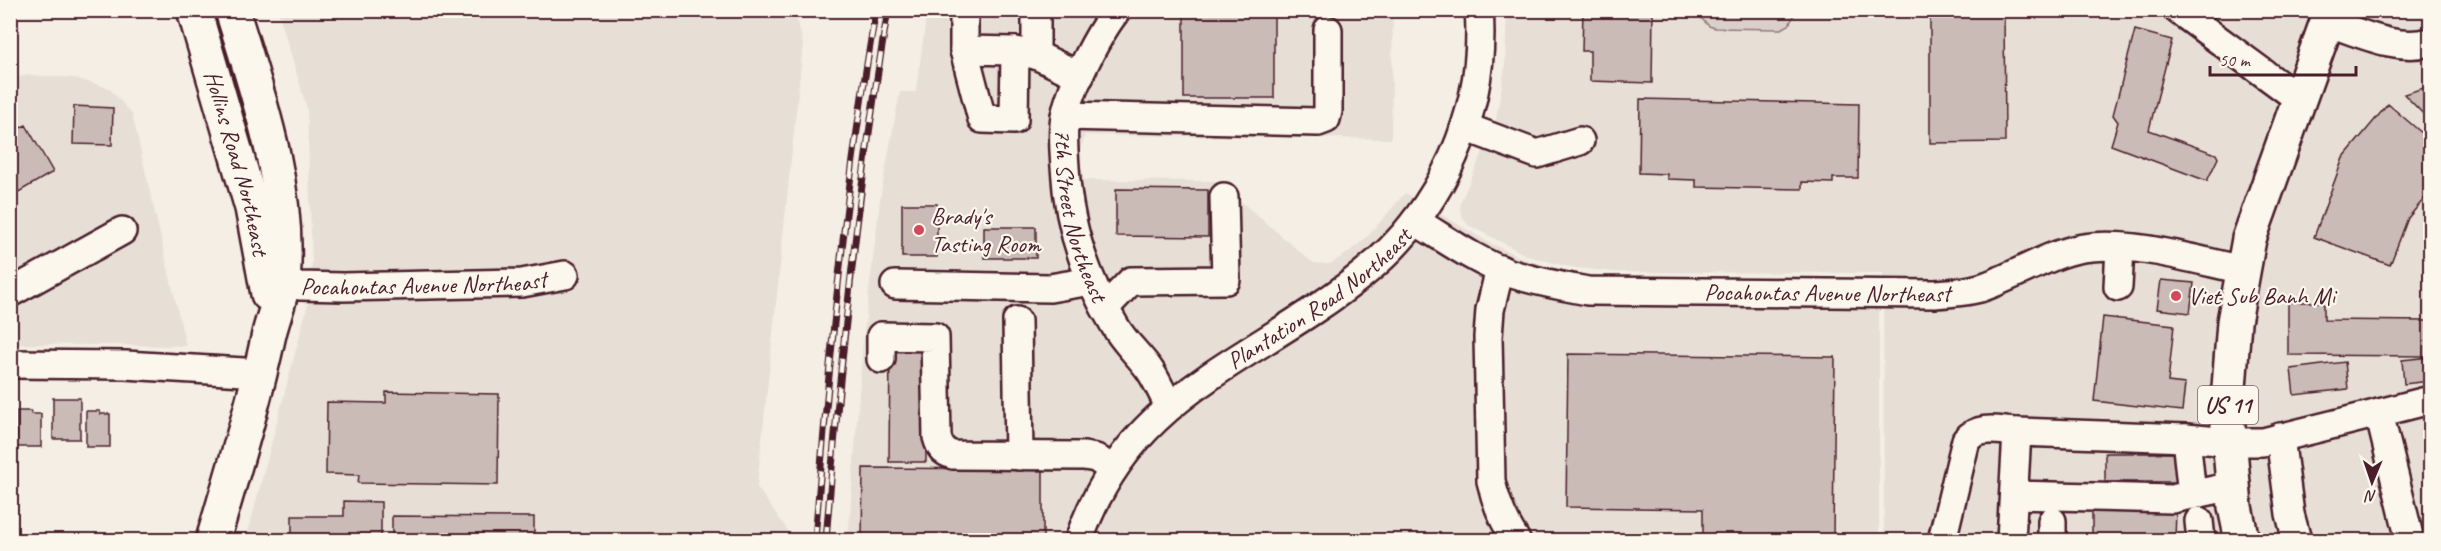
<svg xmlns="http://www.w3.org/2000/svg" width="2441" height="551" font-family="Caveat,sans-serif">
<rect width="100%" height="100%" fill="#f4eee4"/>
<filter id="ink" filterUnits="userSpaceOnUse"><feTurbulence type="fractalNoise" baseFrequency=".0167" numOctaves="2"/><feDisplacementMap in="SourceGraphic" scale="12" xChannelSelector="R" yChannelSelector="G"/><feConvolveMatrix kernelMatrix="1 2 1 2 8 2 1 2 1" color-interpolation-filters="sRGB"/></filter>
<g filter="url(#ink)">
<!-- built -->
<path fill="#e7dfd6" d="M278 11H791L798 23 803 44 757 487 788 531V540H246L308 304 312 262 307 109Z
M927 11H1393L1391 139 1085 135 1080 150 1081 166 1084 180 1217 181 1313 263 1330 264 1349 252 1369 235 1405 193 1488 242 1527 260 1569 272 1614 277H1879V540H848L863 341 881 193 900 92H916Z
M1507 11H2430V540H1884L1883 273 1614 272 1569 267 1528 256 1468 225 1463 218 1460 210 1461 201 1495 125 1505 67Z
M30 75 75 78 109 88 132 114 186 346 11 344V78Z"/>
<!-- green -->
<path fill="#dbd0c9" stroke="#92787a" stroke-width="1.5" d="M1701 11 1796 10V11L1789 25 1781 29 1715 28 1709 26 1701 18Z"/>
<!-- building -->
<path fill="#cabbb6" stroke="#4a1f2b" stroke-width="1.5" d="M1184 10H1274V98H1184Z
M1583 10H1653L1652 83 1590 81V51H1582Z
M1930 10H2004L2005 142 1930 143Z
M2135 30 2172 40 2149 130 2216 154 2218 158 2207 181 2111 145 2118 122 2113 115Z
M2430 86V121L2404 94Z
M1640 99 1859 104 1858 178H1833V183L1802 182V189L1696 187V180L1667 179V174L1639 173Z
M2388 104 2430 140V192L2408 218 2390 265 2314 237 2343 158Z
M74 106 113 108 112 145 73 144Z
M26 125 53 172 10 197V133Z
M1116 189 1208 190V237L1116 236Z
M902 204H937V257H902Z
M984 227H1036V258H984Z
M2161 280 2194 283 2190 313 2157 309Z
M2288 302H2324V320L2430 321V356L2288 355Z
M2103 317 2174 325 2168 382 2185 384 2182 411 2094 401Z
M890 343H925L926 462H889Z
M1568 354 1835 357 1833 540H1703V509L1566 507Z
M2430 357V381L2404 384 2402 360Z
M2345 362 2348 389 2294 395 2291 369Z
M386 392 499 394 498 485 358 483 359 475 326 474 327 402 386 403Z
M53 398H80V439H53Z
M17 411H31V414H41V447H17Z
M86 411H100V414H110V447H86Z
M2105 453H2178V482H2105Z
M863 468 1043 469V540H862Z
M344 501 381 502V540H292V516H344Z
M2092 510 2176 511 2175 540H2092Z
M392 516 534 517V540H392Z"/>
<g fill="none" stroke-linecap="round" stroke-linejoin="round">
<!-- minor casing -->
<g stroke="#4a1f2b" stroke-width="32">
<g id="minor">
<path d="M964 10V50L982 119 1014 120 1015 51 1036 55 1080 76"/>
<path d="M1036 10V55"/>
<path id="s1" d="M1117 10C1099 32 1070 88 1065 117 1062 133 1064 151 1065 167 1068 224 1085 277 1115 326 1124 342 1139 355 1149 369 1157 380 1162 394 1169 405"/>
<path d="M2178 10 2300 100"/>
<path d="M2327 22C2360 33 2396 51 2430 42"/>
<path d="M964 50 1015 51"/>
<path d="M1065 116 1318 122 1326 119 1328 111V30"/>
<path d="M1465 127 1537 154 1580 141"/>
<path id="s2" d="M1415 221C1444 238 1474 260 1506 272 1532 281 1561 286 1588 291L1935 294C1950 293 1965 292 1980 288 2015 277 2047 254 2083 248 2130 240 2196 260 2243 270"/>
<path d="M1500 269 1490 310 1488 337 1491 481C1496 503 1503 521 1516 540"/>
<path id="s3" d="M283 283 300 286 343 287 522 283 565 275"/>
<path d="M895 285 1050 288 1091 281"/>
<path d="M2118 287 2120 247"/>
<path d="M10 293 122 231"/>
<path d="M1105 308 1131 281 1226 280 1224 197"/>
<path d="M1017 321 1019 456"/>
<path d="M881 359V336L935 337 937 437C940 448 943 452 953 455L1084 456 1096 458 1113 470"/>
<path d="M10 364 125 365 261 373"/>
<path d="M2379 413 2430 400"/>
<path d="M2280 437 2290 514 2297 540"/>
<path d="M2186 438 2192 495"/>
<path d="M2014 495 2172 499 2233 486"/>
<path d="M2052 521V540"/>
<path d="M2199 521 2201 540"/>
<path id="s4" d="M1079 540C1130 390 1253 363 1363 274 1442 211 1487 110 1479 10"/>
<path d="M1944 540 1943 536 1966 440C1979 425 1999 431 2017 432"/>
<path d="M2011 540 2017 432 2186 438 2229 442H2263L2379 413 2410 540"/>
</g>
</g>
<!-- major casing -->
<g stroke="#4a1f2b" stroke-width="38">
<g id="major">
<path id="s5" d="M194 10 252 208 268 294"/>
<path d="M213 540C233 472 254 404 269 334 273 317 281 299 283 281 291 189 259 97 232 10"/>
<path d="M2242 540 2235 507 2227 414 2234 322 2249 239 2327 22 2328 10"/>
</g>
</g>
<!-- minor -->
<use href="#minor" stroke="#fbf7ec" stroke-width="27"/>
<!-- major -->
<use href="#major" stroke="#fbf7ec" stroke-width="33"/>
<!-- rail casing -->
<g stroke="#4a1f2b" stroke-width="7">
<path id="rail" d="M815 540C829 363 845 186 876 10
M826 540C840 363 858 186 888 10"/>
</g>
<!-- rail -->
<use href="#rail" stroke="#fbf7ec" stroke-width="4.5" stroke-dasharray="14" stroke-linecap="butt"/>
</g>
</g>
<!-- markers -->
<g fill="#d1495b" stroke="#fbf7ec" stroke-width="2">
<circle cx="919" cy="230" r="6"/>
<circle cx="2176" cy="296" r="6"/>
</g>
<g text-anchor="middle" stroke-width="4.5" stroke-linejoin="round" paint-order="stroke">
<!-- shield labels -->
<rect fill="#fbf7ec" stroke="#7f6065" stroke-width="1.5" x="2198" y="386" width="60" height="38" rx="4.5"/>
<g font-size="22" font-weight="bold" fill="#4a1f2b">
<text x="2228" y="413">US 11</text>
</g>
<!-- street labels -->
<g font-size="24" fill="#4a1f2b" stroke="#fbf7ec">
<text dy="8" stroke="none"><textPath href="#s5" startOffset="159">Hollins Road Northeast</textPath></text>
<text dy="8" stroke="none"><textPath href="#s1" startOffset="220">7th Street Northeast</textPath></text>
<text dy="8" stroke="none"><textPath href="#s3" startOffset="141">Pocahontas Avenue Northeast</textPath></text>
<text dy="8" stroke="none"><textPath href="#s2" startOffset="428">Pocahontas Avenue Northeast</textPath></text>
<text dy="8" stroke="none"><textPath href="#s4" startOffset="348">Plantation Road Northeast</textPath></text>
</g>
<!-- poi labels -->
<g font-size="24" fill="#4a1f2b" stroke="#fbf7ec" text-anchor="start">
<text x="931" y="224">Brady's<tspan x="931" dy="28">Tasting Room</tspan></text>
<text x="2188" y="304">Viet Sub Banh Mi</text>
</g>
</g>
<!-- margin -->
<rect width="2441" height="551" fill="none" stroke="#fbf7ec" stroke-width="36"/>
<rect x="18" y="18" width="2405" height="515" fill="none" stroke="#4a1f2b" stroke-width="2" filter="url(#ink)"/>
<!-- north arrow -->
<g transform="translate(2372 482) rotate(182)" stroke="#fbf7ec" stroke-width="4.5" paint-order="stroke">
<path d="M0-4.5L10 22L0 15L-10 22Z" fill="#4a1f2b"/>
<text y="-9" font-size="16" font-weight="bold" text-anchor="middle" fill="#4a1f2b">N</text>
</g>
<!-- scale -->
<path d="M2210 66v9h146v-9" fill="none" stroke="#4a1f2b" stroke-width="3"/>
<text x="2219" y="66" font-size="18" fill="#4a1f2b" stroke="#fbf7ec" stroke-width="4.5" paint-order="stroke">50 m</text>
</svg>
